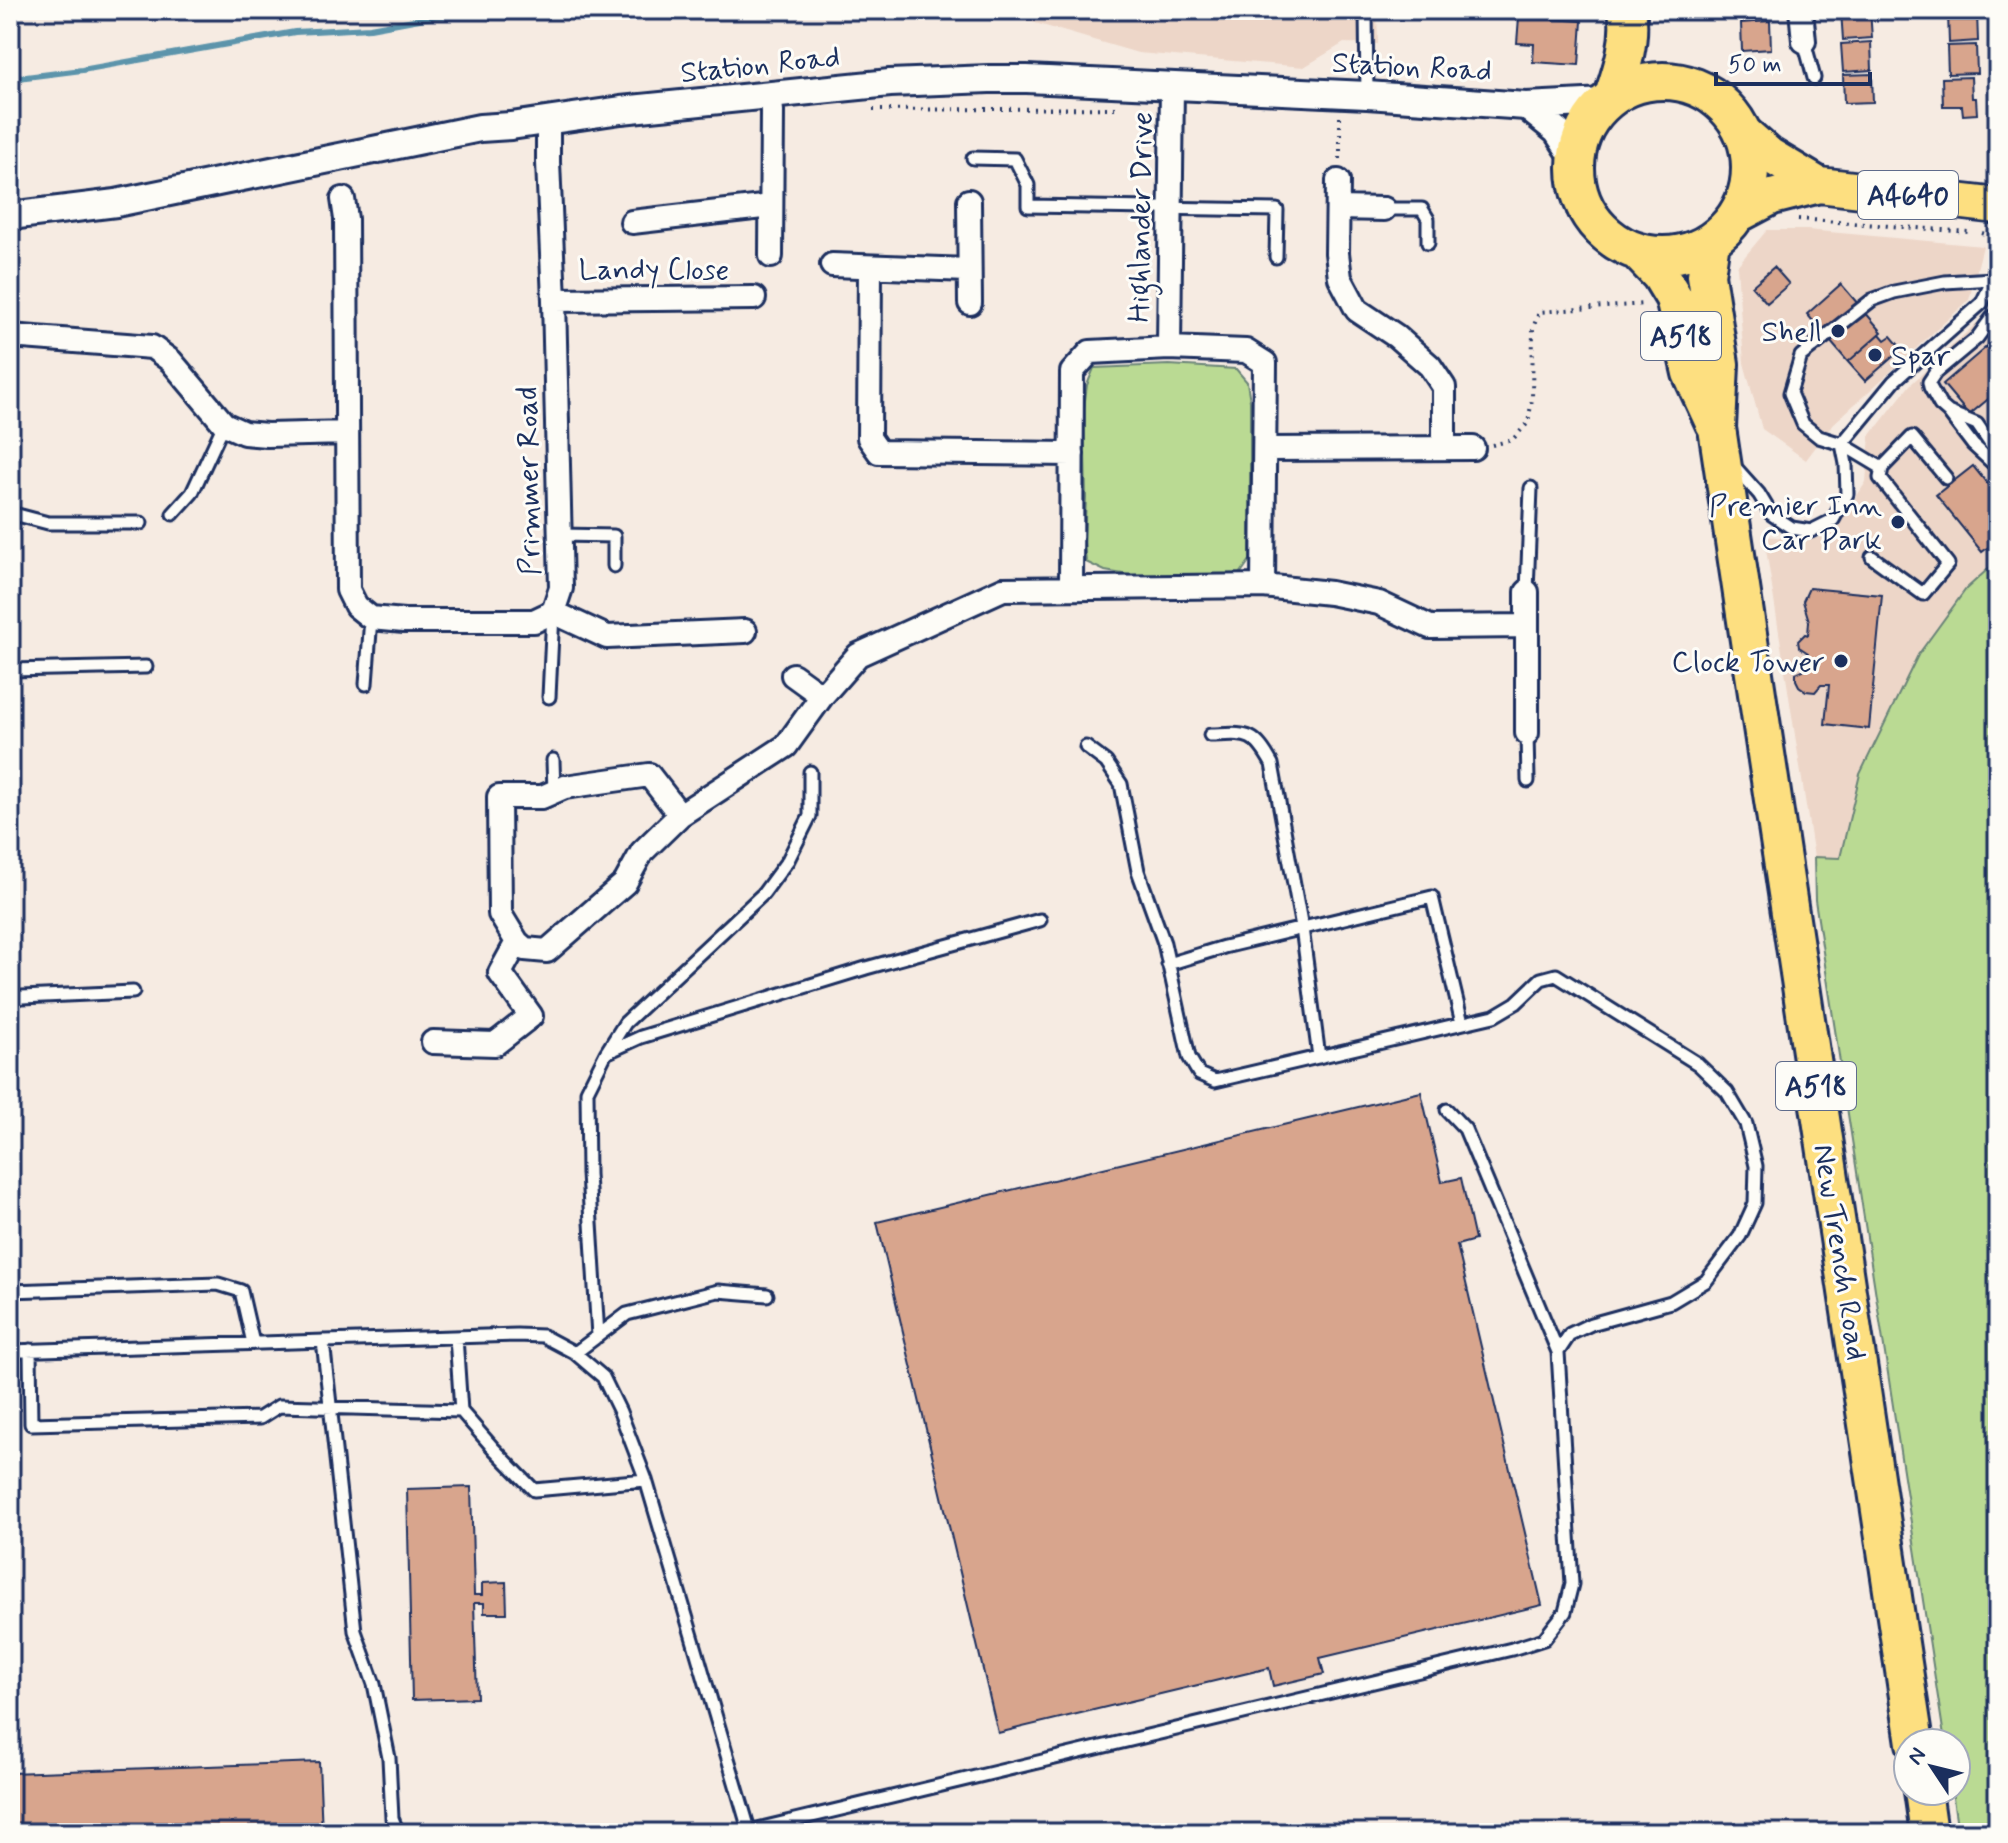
<svg xmlns="http://www.w3.org/2000/svg" width="2008" height="1843" font-family="Mynerve,sans-serif">
<rect width="100%" height="100%" fill="#f6ebe2"/>
<filter id="ink" filterUnits="userSpaceOnUse"><feTurbulence type="fractalNoise" baseFrequency=".0125" numOctaves="2"/><feDisplacementMap in="SourceGraphic" scale="16" xChannelSelector="R" yChannelSelector="G"/><feConvolveMatrix kernelMatrix="1 2 1 2 8 2 1 2 1" color-interpolation-filters="sRGB"/></filter>
<g filter="url(#ink)">
<!-- built -->
<path fill="#edd6c8" d="M991 10H1377L1378 44 1344 43 1304 67 1138 53Z
M1767 230H1807L1983 246 1969 300 1832 425 1806 460 1762 429 1744 363 1737 266Z
M1998 303V560L1966 589 1918 655 1860 774 1840 858 1814 857 1764 536 1811 540 1832 534 1866 482 1870 436 1910 385Z"/>
<!-- green -->
<path fill="#bada93" stroke="#6a8478" stroke-width="2" d="M1169 365 1236 369 1247 382 1250 401V560L1240 574 1216 577H1186L1129 575 1105 571 1086 562 1084 542 1086 498 1084 408 1087 385 1094 368Z
M1998 560V1833H1958L1952 1791H1956V1743H1945L1815 900 1814 857 1840 858 1860 774 1918 655 1966 589Z"/>
<g fill="none" stroke-linecap="round" stroke-linejoin="round">
<!-- stream -->
<path stroke="#5b94ab" stroke-width="6" d="M10 79 82 70 295 32 370 28 436 16 582 13 595 10"/>
</g>
<!-- building -->
<path fill="#d8a58d" stroke="#1b2f5e" stroke-width="2" d="M1740 10H1770V16L1741 18Z
M1870 10 1872 38 1843 40 1841 11Z
M1977 13 1978 41 1949 43 1948 14Z
M1519 17 1582 21 1579 65 1533 62 1534 44 1517 43Z
M1770 21 1771 49 1742 51 1741 23Z
M1871 42 1872 70 1843 72 1841 44Z
M1976 45 1977 73 1948 74 1947 46Z
M1872 74 1873 102 1844 103 1843 75Z
M1971 77 1972 98H1976L1977 114 1963 115 1962 106H1943L1942 78Z
M1774 267 1789 284 1767 303 1752 286Z
M1841 284 1882 332 1848 362 1807 314Z
M1880 334 1885 340 1891 336 1902 349 1865 381 1848 362Z
M1998 337V391L1969 415 1943 384Z
M1973 466 1998 497V540L1982 552 1936 495Z
M1809 588 1882 595 1869 729 1825 724 1829 685H1821L1815 692 1806 691 1799 686 1796 680V673L1805 669 1808 653 1799 647 1798 641 1805 634 1808 635 1809 621 1803 601Z
M1421 1092 1442 1182 1461 1178 1475 1240 1457 1245 1542 1605 1320 1658 1324 1674 1273 1686 1269 1668 998 1733 877 1222Z
M471 1487 474 1595H482V1583L506 1582 507 1613H484V1603H474L477 1698 412 1700 407 1489Z
M319 1762 322 1833H10V1773Z"/>
<g fill="none" stroke-linecap="round" stroke-linejoin="round">
<!-- service casing -->
<g stroke="#1b2f5e" stroke-width="17">
<path id="service" d="M1366 10 1367 95
M1804 41 1814 78
M973 158 1015 159 1028 185V206L1277 210 1276 257
M1384 209H1422L1428 219V243
M1998 313 1991 319 1977 338 1935 373 1929 382 1930 387 1940 405 1948 412 1977 424 1998 455
M1948 412 1973 445 1998 468
M1842 444 1894 381 1982 303 1993 279 1998 257
M1733 465 1759 494 1771 514 1792 528 1811 531 1833 520 1847 494 1846 464 1842 444
M1946 478 1912 437 1882 468 1842 444 1819 437 1803 424 1790 393 1801 356 1872 300 1894 292 1945 282 1993 279 1998 280
M10 513 48 523H141
M173 514 192 493 224 424
M560 535 614 536V566
M1872 557 1923 594 1948 564 1880 478 1882 468
M1527 592 1531 488
M10 670 146 667
M366 684 371 618
M549 697 553 612
M1527 733 1528 781
M1210 735C1247 734 1253 730 1272 764L1302 928 1319 1057
M553 760 554 792
M1168 964 1224 947 1432 897 1462 1023
M10 1001 22 997 133 992
M606 1053 625 1023 763 894 788 860 810 816V772
M1447 1110 1465 1129 1558 1352
M10 1291 218 1284 241 1291 253 1343
M598 1336 588 1174 587 1091 606 1053 641 1037 866 968 1040 920
M456 1337 461 1411
M323 1341 355 1631 374 1684 389 1758 392 1818 398 1833
M30 1350 31 1424 260 1418 279 1406 461 1411 494 1449 534 1490 646 1480
M10 1351 517 1335 543 1336 575 1353 603 1377 620 1412 646 1480 750 1833
M575 1353 627 1314 718 1291 767 1295
M749 1831 1512 1649 1544 1639 1565 1612 1572 1584 1558 1352 1570 1334 1591 1324 1671 1302 1706 1281 1740 1236 1755 1203 1756 1166 1746 1124 1727 1092 1698 1064 1556 975 1541 979 1516 1003 1494 1016 1215 1081 1199 1074 1189 1057 1164 943 1138 871 1121 784 1106 762 1086 747"/>
</g>
<!-- minor casing -->
<g stroke="#1b2f5e" stroke-width="28">
<path id="minor" d="M1801 10 1804 41
M1172 86 1169 348 1246 351 1265 363 1263 586
M770 95 772 111 771 256
M1338 181 1337 253 1340 278 1357 310 1396 336 1430 366 1444 387V448
M343 199 346 219 348 590 356 606 371 618 404 621H534L553 612 561 588 554 300 548 162V120
M969 201 970 303
M1338 208 1384 209
M632 222 771 206
M832 265 969 270
M870 267 869 438 879 452 1072 454
M554 300 754 298
M10 336 152 347 171 361 224 424 244 433 267 435 347 433
M1265 449 1473 448
M1071 588 1072 372 1090 352 1169 348
M1527 592V733
M553 612 607 637 745 631
M793 675 822 696
M680 815 649 775 565 787 542 797H499L500 914 517 942 525 949 547 951 625 883 642 852 680 815 786 746 822 696 858 655 1003 589 1263 586 1330 593 1379 603 1430 627 1527 626
M433 1042 495 1044 531 1016 500 973 517 942"/>
</g>
<!-- tertiary casing -->
<g stroke="#1b2f5e" stroke-width="32">
<path id="tertiary" d="M1526 106 1557 131 1576 160
M10 216 116 203 480 128 511 126 621 110 890 83 989 79H1027L1367 95 1526 106 1605 102"/>
</g>
<!-- primary casing -->
<g stroke="#1b2f5e" stroke-width="40">
<path id="primary" d="M1743 132 1769 155 1819 185
M1736 216 1772 197 1819 185 1998 206"/>
</g>
<!-- trunk casing -->
<g stroke="#1b2f5e" stroke-width="42">
<path id="trunk" d="M1576 168a87 87 0 1 1 174 0a87 87 0 1 1-174 0Z
M1613 96C1622 69 1632 39 1627 10
M1711 241 1706 275 1720 364 1717 428 1915 1743
M1637 251 1660 275 1674 298 1691 373 1714 423
M1923 1791 1929 1833"/>
</g>
<!-- path -->
<path stroke="#1b2f5e" stroke-width="4" stroke-dasharray="2 6" stroke-linecap="butt" d="M873 110 1116 108
M1340 117V164
M1558 174 1567 213 1583 238 1610 257
M1798 219 1969 232
M1982 233 1998 238
M1492 445 1512 440 1528 423 1532 399 1533 328 1539 312 1645 304"/>
<!-- service -->
<use href="#service" stroke="#fdfcf7" stroke-width="11"/>
<!-- minor -->
<use href="#minor" stroke="#fdfcf7" stroke-width="22"/>
<!-- tertiary -->
<use href="#tertiary" stroke="#fdfcf7" stroke-width="26"/>
<!-- primary -->
<use href="#primary" stroke="#fddf80" stroke-width="34"/>
<!-- trunk -->
<use href="#trunk" stroke="#fddf80" stroke-width="36"/>
</g>
</g>
<!-- markers -->
<g fill="#1b2f5e" stroke="#fdfcf7" stroke-width="3">
<circle cx="1838" cy="331" r="8"/>
<circle cx="1875" cy="355" r="8"/>
<circle cx="1898" cy="522" r="8"/>
<circle cx="1841" cy="661" r="8"/>
</g>
<g text-anchor="middle" stroke-width="6" stroke-linejoin="round" paint-order="stroke">
<!-- shield labels -->
<g fill="#fdfcf7" stroke="#5f6c8c" stroke-width="2">
<rect x="1858" y="171" width="100" height="48" rx="6"/>
<rect x="1641" y="312" width="80" height="48" rx="6"/>
<rect x="1776" y="1062" width="80" height="48" rx="6"/>
</g>
<g font-size="28" font-weight="bold" fill="#1b2f5e">
<text x="1908" y="205">A4640</text>
<text x="1681" y="346">A518</text>
<text x="1816" y="1096">A518</text>
</g>
<!-- street labels -->
<g font-size="30" fill="#1b2f5e" stroke="#fdfcf7">
<text transform="translate(760 64) rotate(-6)" y="10">Station Road</text>
<text transform="translate(1412 66) rotate(3)" y="10">Station Road</text>
<text transform="translate(1140 217) rotate(-89)" y="10">Highlander Drive</text>
<text x="654" y="279">Landy Close</text>
<text transform="translate(528 481) rotate(-91)" y="10">Primmer Road</text>
<text transform="translate(1841 1252) rotate(81)" y="10">New Trench Road</text>
</g>
<!-- poi labels -->
<g font-size="30" fill="#1b2f5e" stroke="#fdfcf7" text-anchor="end">
<text x="1822" y="341">Shell</text>
<text x="1891" y="365" text-anchor="start">Spar</text>
<text x="1882" y="515">Premier Inn<tspan x="1882" dy="34">Car Park</tspan></text>
<text x="1825" y="671">Clock Tower</text>
</g>
</g>
<!-- margin -->
<rect width="2008" height="1843" fill="none" stroke="#fdfcf7" stroke-width="40"/>
<rect x="20" y="20" width="1968" height="1803" fill="none" stroke="#1b2f5e" stroke-width="3" filter="url(#ink)"/>
<!-- north arrow -->
<g transform="translate(1932 1767) rotate(305)"><circle r="38" fill="#fdfcf7" stroke="#a3aaba" stroke-width="2"/>
<path d="M0-6L14 30L0 20L-14 30Z" fill="#1b2f5e"/>
<text y="-12" font-size="22" font-weight="bold" text-anchor="middle" fill="#1b2f5e">N</text>
</g>
<!-- scale -->
<path d="M1716 72v12h154v-12" fill="none" stroke="#1b2f5e" stroke-width="4"/>
<text x="1728" y="72" font-size="24" fill="#1b2f5e" stroke="#fdfcf7" stroke-width="6" paint-order="stroke">50 m</text>
</svg>
